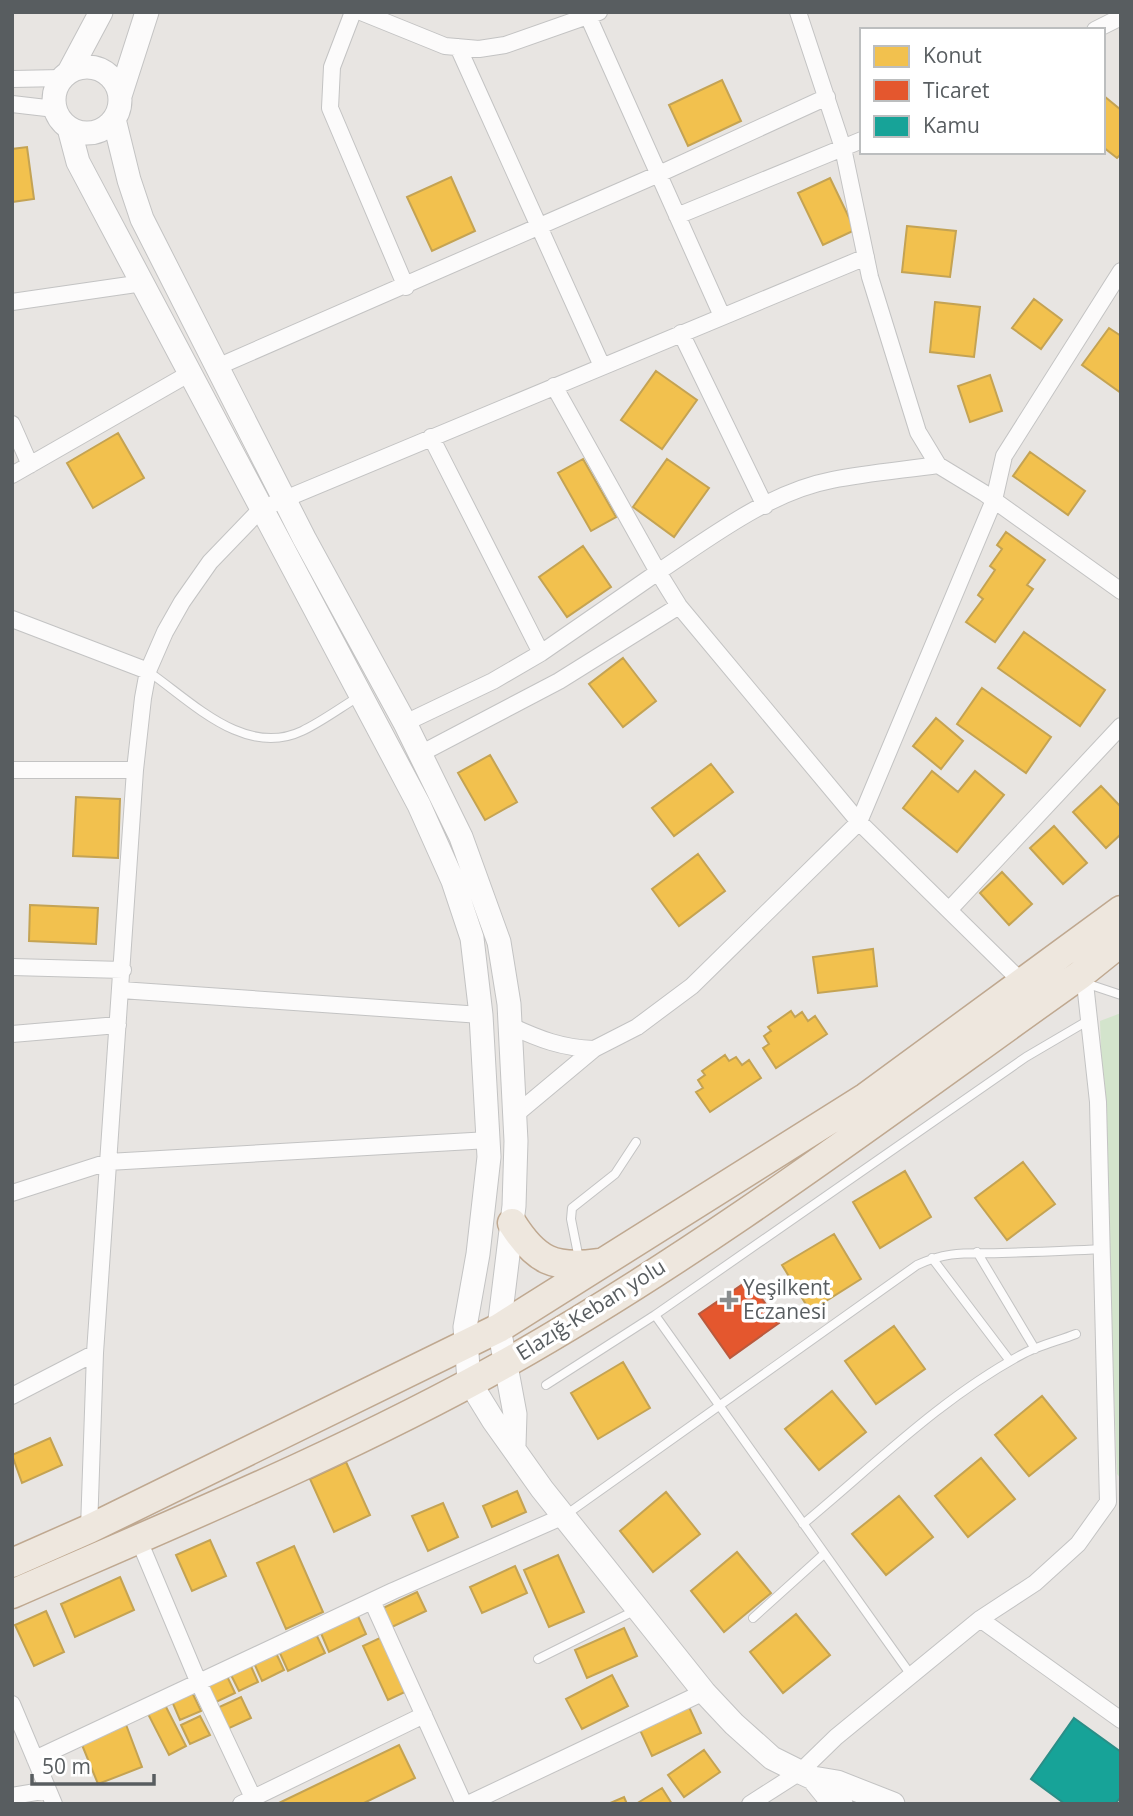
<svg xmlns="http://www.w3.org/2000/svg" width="1133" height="1816" font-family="'Open Sans',sans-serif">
<rect width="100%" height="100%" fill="#e8e5e2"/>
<!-- green -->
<path fill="#d3e4cc" d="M1121 1013V1479L1117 1474 1100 1021Z"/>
<!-- homes -->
<path fill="#f2c14e" stroke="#c4a353" stroke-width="2" d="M722 80 741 121 688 146 669 105Z
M1104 96 1121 110V154L1117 158 1103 147Z
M27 147 34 199 12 202V149Z
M451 177 475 231 432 251 407 197Z
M830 178 855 230 823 245 798 193Z
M907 226 956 231 950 277 902 272Z
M1034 299 1062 320 1041 349 1012 328Z
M935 302 980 307 974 357 930 352Z
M1109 328 1121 336V393L1082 365Z
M656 371 697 400 662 449 621 420Z
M990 375 1002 411 970 422 958 386Z
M118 433 144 478 93 508 67 463Z
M1030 452 1085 491 1068 515 1013 476Z
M583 459 616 517 591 531 558 473Z
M667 459 709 488 674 537 633 507Z
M1006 532 1045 560 1027 585 1033 589 995 642 966 622 983 599 978 595 995 570 990 566 1002 549 997 545Z
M583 546 611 587 567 617 539 577Z
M1024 632 1105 690 1080 726 998 668Z
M623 658 656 701 623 727 589 684Z
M982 688 1051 737 1026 773 957 724Z
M936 718 963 741 941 769 913 746Z
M490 755 517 802 485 820 458 773Z
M711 764 733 792 674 836 652 808Z
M932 771 958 792 975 771 1004 795 957 852 903 808Z
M1101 786 1121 807V834L1106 848 1073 812Z
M76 797 120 799 118 858 73 856Z
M1054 826 1087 863 1063 884 1030 848Z
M698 854 725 891 679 926 652 889Z
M1002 872 1032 904 1009 925 980 893Z
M30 905 98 908 96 944 29 941Z
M873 949 877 986 818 993 813 957Z
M791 1011 795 1017 802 1012 808 1021 815 1016 827 1034 776 1068 763 1048 769 1044 764 1036 771 1031 768 1027Z
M725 1055 729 1061 736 1057 742 1065 749 1060 761 1078 710 1112 696 1092 703 1088 698 1080 705 1075 702 1071Z
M1023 1162 1055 1204 1007 1240 975 1198Z
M905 1171 931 1217 880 1248 853 1202Z
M834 1234 861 1279 810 1311 782 1265Z
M894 1326 925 1369 876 1404 845 1361Z
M623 1362 650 1408 598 1439 571 1393Z
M832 1391 866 1432 819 1470 785 1429Z
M1042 1396 1076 1438 1029 1476 995 1435Z
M50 1438 62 1465 22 1483 12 1455Z
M981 1458 1015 1499 968 1537 935 1496Z
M346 1462 370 1515 334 1532 310 1479Z
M517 1491 526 1512 492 1527 483 1506Z
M666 1492 700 1534 653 1572 620 1531Z
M899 1496 933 1537 886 1575 852 1534Z
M443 1503 458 1537 428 1551 412 1516Z
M210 1540 226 1576 192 1591 176 1555Z
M294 1546 323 1612 286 1629 257 1563Z
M737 1552 771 1593 724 1632 691 1591Z
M558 1555 584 1612 549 1627 524 1570Z
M515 1566 527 1593 482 1613 470 1587Z
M120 1577 134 1610 75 1637 61 1604Z
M417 1592 426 1611 392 1627 383 1608Z
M46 1611 64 1652 34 1666 15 1625Z
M357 1614 366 1634 329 1652 320 1631Z
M796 1614 830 1655 783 1693 750 1652Z
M624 1628 637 1656 587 1678 575 1650Z
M316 1634 325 1653 288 1671 279 1651Z
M382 1637 407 1691 388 1700 363 1646Z
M276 1653 284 1670 262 1681 254 1663Z
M250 1664 258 1682 239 1691 230 1673Z
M226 1674 235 1693 214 1703 205 1684Z
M612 1675 628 1706 582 1729 566 1699Z
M191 1690 201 1711 180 1720 171 1699Z
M241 1697 251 1718 225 1730 215 1709Z
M164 1703 186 1746 169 1755 147 1712Z
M689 1707 701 1733 652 1756 640 1730Z
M200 1716 210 1735 190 1744 181 1725Z
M125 1722 142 1767 98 1784 80 1740Z
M399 1745 415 1778 362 1804 279 1803Z
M704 1750 720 1772 684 1797 668 1775Z
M662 1788 672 1804H636Z
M624 1797 627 1804H608Z"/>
<!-- shops -->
<path fill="#e4572e" stroke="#ba593d" stroke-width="2" d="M749 1280 779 1323 730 1358 699 1314Z"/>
<!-- public -->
<path fill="#17a398" stroke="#2a8e87" stroke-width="2" d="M1074 1718 1121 1752V1797L1115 1804H1065L1031 1779Z"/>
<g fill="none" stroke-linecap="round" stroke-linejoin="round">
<!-- lane casing -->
<g stroke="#c3c3c3" stroke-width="10">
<path id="lane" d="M149 672C192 702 245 758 302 731 321 722 340 708 358 697
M1085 983 1121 995
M977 1252 1035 1349
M932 1258 1010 1361
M579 1259 571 1219 572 1208 615 1174 636 1142
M655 1315 911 1675
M546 1385 655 1315 1026 1057 1089 1020
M567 1514 917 1265C950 1250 968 1254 1002 1253 1035 1252 1068 1251 1101 1249
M803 1524C872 1467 941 1398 1021 1355 1037 1346 1058 1341 1076 1334
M753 1618 824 1554
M538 1659 636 1610"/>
</g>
<!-- street casing -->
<g stroke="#c3c3c3" stroke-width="18">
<path id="street" d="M353 12 332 67 330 108 406 287
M361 12 445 46 479 49 505 45 599 12
M798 12 843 148 870 277 918 432 938 465 984 493 1121 591
M588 16 722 316
M1095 30 1121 17
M458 47 602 366
M12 79 62 78
M12 104 55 109
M677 216 862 140
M12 302 143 283
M681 333 765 506
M217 367 659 174 827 97
M12 424 30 465
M431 437 541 653
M938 465C903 470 867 473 832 480 769 492 711 537 658 572L679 606 859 822 1023 983
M12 475 192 372
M12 619 148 671
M405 723 493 681 541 653 658 572 554 386
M420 754 559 681 679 606
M12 770H135
M949 910 1121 726
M12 967 123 970
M121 990 481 1015
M511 1026C539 1039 562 1048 594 1049L515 1115
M12 1034 118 1025
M594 1049 637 1027 692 986 859 822 994 500 1004 456 1121 271
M12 1193 108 1162 489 1140
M12 1396 95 1353
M89 1529 95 1353 135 770 143 698 148 671 165 632 182 602 210 562 261 509 866 257
M138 1538 198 1681 256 1804
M372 1601 464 1804
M980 1619 1121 1720
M12 1704 54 1804
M35 1759 393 1591 564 1516
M12 1796 48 1790
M241 1804 424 1715
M468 1804 704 1692
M750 1804 800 1772 836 1737 980 1619 1035 1583 1078 1544 1108 1502 1098 1102 1085 983 1080 975"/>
</g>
<!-- secondary casing -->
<g stroke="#c3c3c3" stroke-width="25">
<path id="secondary" d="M54 100a33 33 0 1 1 66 0a33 33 0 1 1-66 0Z
M69 72 101 12
M120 96 147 12
M114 119 129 180 142 219 304 538 405 723 461 837 499 942 509 1004 516 1141 514 1206 499 1328 515 1414 514 1445
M69 128 78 162 419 805 453 881 472 938 481 1015 489 1157 478 1254 465 1327 469 1381 493 1420 542 1489 704 1692 734 1724 772 1758 800 1772 813 1778 837 1782 893 1804
M813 1778 830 1799 841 1804"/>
</g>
<!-- highway casing -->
<g stroke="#bfa890" stroke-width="31">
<path id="highway" d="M512 1223C536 1261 554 1269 598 1263
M12 1563 89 1529 499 1328 866 1097 1121 910
M12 1594C179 1521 349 1451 508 1362 708 1249 893 1108 1080 975L1121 942"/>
</g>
<!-- lane -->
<use href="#lane" stroke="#fcfbfb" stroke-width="8"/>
<!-- street -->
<use href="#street" stroke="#fcfbfb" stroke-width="16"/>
<!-- secondary -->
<use href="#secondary" stroke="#fcfbfb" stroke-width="23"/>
<!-- highway -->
<use href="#highway" stroke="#eee7de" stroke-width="28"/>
</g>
<!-- markers -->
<path fill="#8a8d8e" stroke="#fff" stroke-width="2.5" d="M725.5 1289.5h7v7h7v7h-7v7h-7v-7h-7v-7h7z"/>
<g text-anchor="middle" stroke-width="7" stroke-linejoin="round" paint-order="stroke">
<!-- poi labels -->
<g font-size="21" fill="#585d60" stroke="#fff" text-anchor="start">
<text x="743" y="1295">Yeşilkent<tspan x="743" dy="24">Eczanesi</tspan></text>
</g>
<!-- street labels -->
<g font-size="21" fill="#585d60" stroke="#fff">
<text transform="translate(591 1310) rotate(-32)" y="7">Elazığ-Keban yolu</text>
</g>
</g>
<!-- border -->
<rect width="1133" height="1816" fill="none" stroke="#585d60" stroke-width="28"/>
<!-- legend -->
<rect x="860" y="28" width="245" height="126" fill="#ffffff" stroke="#bcbebf" stroke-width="2"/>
<rect x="874" y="46" width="35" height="21" fill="#f2c14e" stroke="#bcbebf" stroke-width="2"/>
<text x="923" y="63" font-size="21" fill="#585d60">Konut</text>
<rect x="874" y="80" width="35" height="21" fill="#e4572e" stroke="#bcbebf" stroke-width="2"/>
<text x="923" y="98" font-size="21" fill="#585d60">Ticaret</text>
<rect x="874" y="116" width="35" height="21" fill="#17a398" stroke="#bcbebf" stroke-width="2"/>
<text x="923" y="133" font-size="21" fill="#585d60">Kamu</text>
<!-- scale -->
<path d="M32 1774v10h122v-10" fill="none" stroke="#585d60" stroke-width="3.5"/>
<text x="42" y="1774" font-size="21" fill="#585d60" stroke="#ffffff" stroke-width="5" paint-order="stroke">50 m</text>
</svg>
